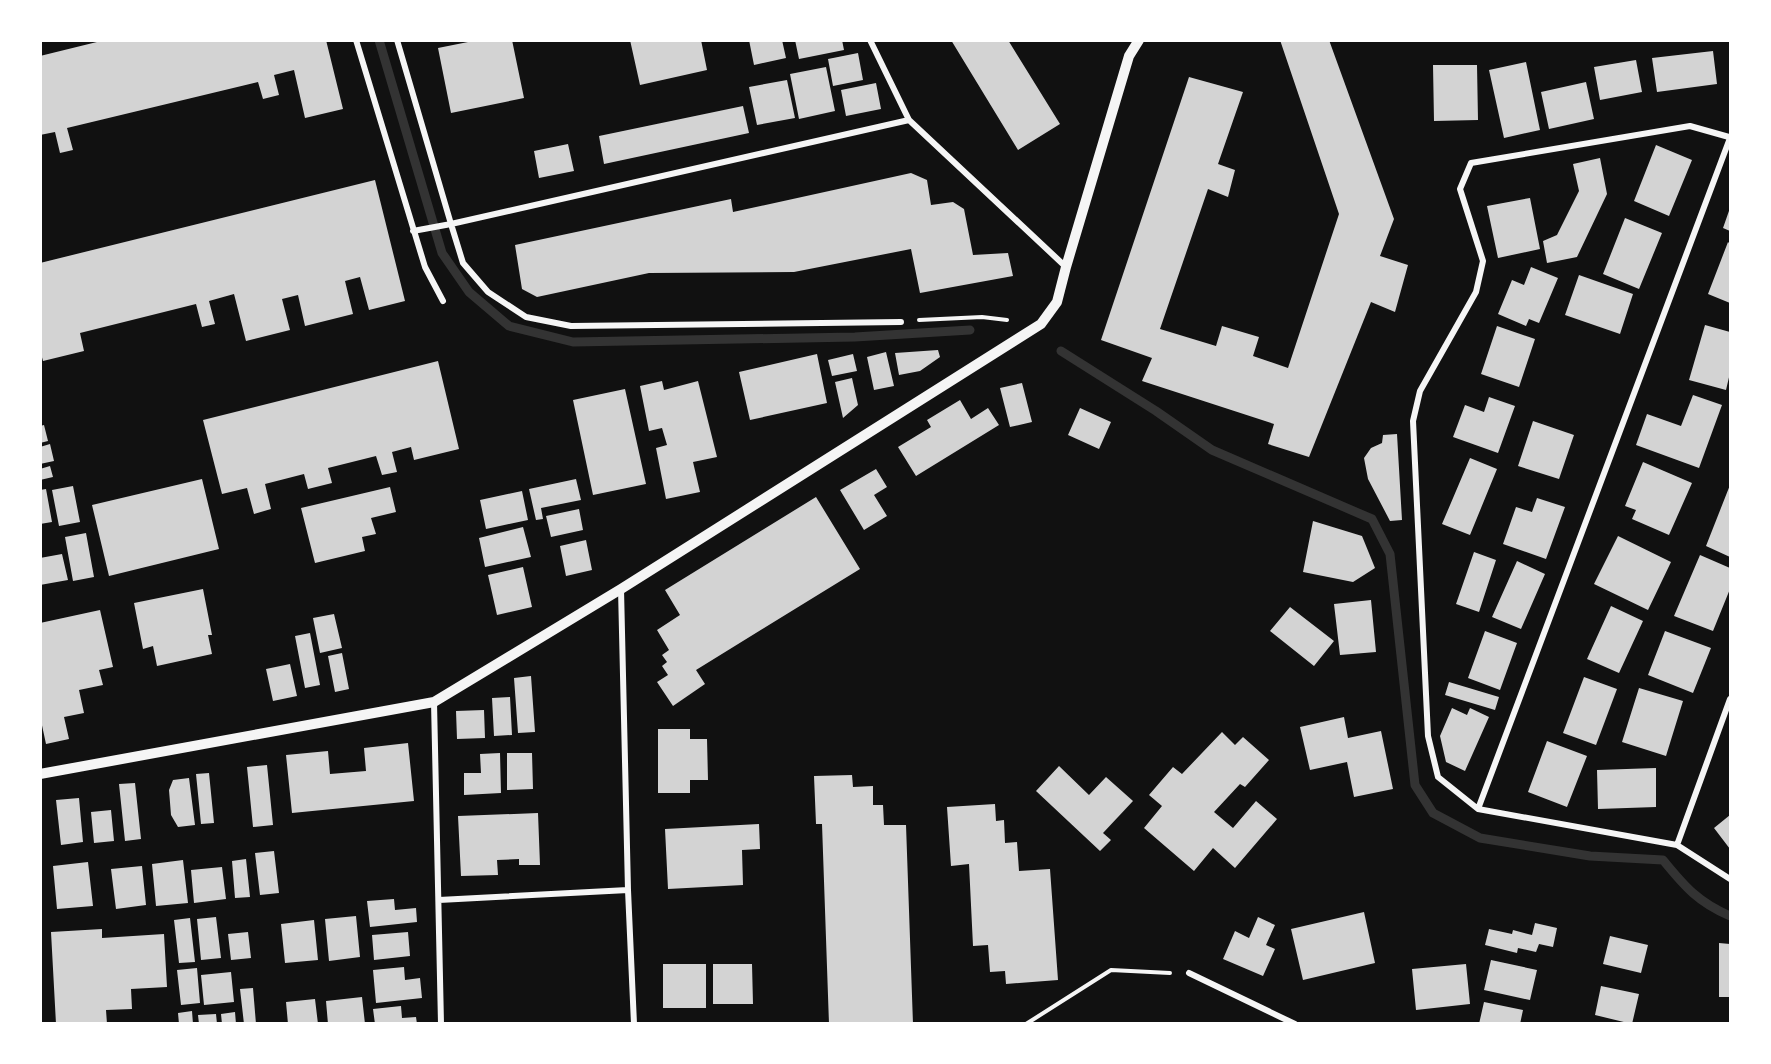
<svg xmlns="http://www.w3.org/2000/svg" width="1771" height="1064" font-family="Inter,sans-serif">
<rect width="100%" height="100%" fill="#111"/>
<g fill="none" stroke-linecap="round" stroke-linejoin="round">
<!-- stream -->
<path stroke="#333" stroke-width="9" d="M379 40 442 253 469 292 509 326 573 342 855 337 970 330
M1061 351 1156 411 1212 450 1372 519 1390 554 1415 785 1433 813 1480 838 1590 856 1663 860C1685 887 1698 902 1730 916"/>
</g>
<!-- building -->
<path fill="#d3d3d3" d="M105 40H326L343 109 305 118 294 70 274 75 279 95 263 99 258 82 67 128 73 150 60 153 55 132 40 135V56Z
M478 40H512L524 98 451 113 438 48Z
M630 40H701L707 70 640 85Z
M749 40H782L786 58 754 65Z
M795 40H842L844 50 799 59Z
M951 40H1008L1060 124 1018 150Z
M1280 40H1329L1394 219 1380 256 1408 265 1395 312 1371 302 1309 457 1268 444 1274 424 1142 381 1152 358 1101 340 1189 77 1243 92 1218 164 1235 170 1228 197 1208 189 1160 329 1216 346 1222 326 1259 337 1253 356 1288 368 1339 214Z
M1713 51 1717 84 1657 92 1652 58Z
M858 53 863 80 833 86 828 59Z
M1636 60 1642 92 1600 100 1594 67Z
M1526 62 1540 130 1504 138 1489 70Z
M1433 65H1477L1478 120 1434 121Z
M826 67 835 111 799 119 790 74Z
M787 80 795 118 757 125 749 87Z
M1586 82 1594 119 1549 129 1541 92Z
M876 83 881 109 846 116 841 90Z
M743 106 749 133 604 164 599 136Z
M568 144 574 171 539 178 534 151Z
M1656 145 1692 160 1669 216 1634 201Z
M1600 158 1607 194 1577 257 1547 263 1543 241 1557 235 1579 191 1573 164Z
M911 173 927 180 931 205 953 202 964 209 973 255 1008 253 1013 276 920 293 911 249 794 272 649 273 537 297 522 289 515 245 731 199 733 212Z
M375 180 405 301 369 310 360 277 345 281 353 314 305 326 298 295 282 299 290 330 246 341 234 294 209 301 215 324 202 327 196 304 80 333 84 351 43 361 40 350V263Z
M1530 198 1540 249 1498 258 1487 206Z
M1730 208V231L1723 228Z
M1625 218 1662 233 1639 289 1603 274Z
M1728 242 1730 244V303L1708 294Z
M1531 267 1558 278 1539 323 1529 319 1526 326 1498 314 1512 280 1524 285Z
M1579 275 1633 294 1620 334 1565 315Z
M1705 325 1730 332V373L1726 390 1689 380Z
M1497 326 1535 339 1519 387 1481 374Z
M938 350 940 357 920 371 899 375 895 353Z
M886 352 894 386 874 390 867 357Z
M817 354 827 403 750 420 739 372Z
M853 354 857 371 832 376 828 360Z
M438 361 459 449 414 460 411 447 392 452 397 472 382 475 376 456 328 468 332 483 308 489 304 474 265 484 271 509 254 514 247 488 222 494 203 420Z
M852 378 858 405 843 418 835 382Z
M662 381 664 390 698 381 717 457 693 462 700 492 666 499 656 448 667 445 662 428 649 431 640 386Z
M1022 383 1032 422 1010 427 1000 388Z
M625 389 646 484 593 495 573 400Z
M1693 395 1722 405 1699 468 1636 445 1647 414 1681 426Z
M1489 397 1515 406 1498 453 1453 437 1465 405 1484 412Z
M960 400 971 419 988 408 999 425 916 476 898 447 931 427 927 420Z
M1080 408 1111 422 1099 449 1068 435Z
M1533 421 1574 435 1559 479 1518 466Z
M44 425 48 441 40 443V426Z
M1397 434 1402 520 1390 521 1368 479 1364 458 1371 448 1382 443 1383 435Z
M50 444 54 461 40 464V447Z
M1470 458 1497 469 1470 535 1442 524Z
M1643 462 1692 483 1669 535 1632 519 1636 510 1625 506Z
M50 466 53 477 40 480V469Z
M876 469 887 487 874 495 887 516 864 530 840 490Z
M202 479 219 549 109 576 92 505Z
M576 479 581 500 541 508 543 519 536 520 529 489Z
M1730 485V557L1706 546Z
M73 486 80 522 59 526 52 490Z
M390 487 396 512 371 518 376 534 362 537 365 551 315 563 301 508Z
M46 489 52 522 40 524V490Z
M522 491 528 520 486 529 480 500Z
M816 497 860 569 696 670 705 684 673 706 657 682 668 675 662 666 667 662 662 655 669 650 657 630 680 615 665 590Z
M1537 498 1565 507 1546 559 1503 544 1516 507 1532 512Z
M579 509 583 530 551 537 546 516Z
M1313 521 1362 536 1375 568 1353 582 1303 572Z
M523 527 531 557 485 567 479 538Z
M86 533 94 577 73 581 65 537Z
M1618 536 1671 562 1648 610 1594 584Z
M586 540 592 570 566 576 560 546Z
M1474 552 1496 560 1479 612 1456 604Z
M62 554 68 580 40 585V558Z
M1700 555 1730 568V589L1713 631 1674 616Z
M1517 561 1545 574 1521 629 1492 617Z
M523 567 532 607 497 615 488 575Z
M203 589 212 635H208L212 654 157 666 153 646 143 649 134 603Z
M1371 600 1376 652 1340 655 1334 604Z
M1611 606 1643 621 1619 673 1587 659Z
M1290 607 1334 641 1314 666 1270 631Z
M100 610 113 667 99 670 103 685 79 690 84 713 64 717 69 739 46 744 40 716V623Z
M334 614 342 648 320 653 313 618Z
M1485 631 1517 643 1500 690 1468 678Z
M1665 631 1711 648 1693 693 1648 675Z
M310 633 320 685 305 688 295 636Z
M342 653 349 689 335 692 328 656Z
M290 664 297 696 273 701 266 669Z
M531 676 535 732 518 733 514 678Z
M1584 677 1617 689 1596 745 1563 733Z
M1449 682 1499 697 1495 710 1445 695Z
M1639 688 1683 701 1666 756 1622 742Z
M510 697 512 735 494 736 492 698Z
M1452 708 1467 715 1470 708 1489 717 1465 771 1446 762 1440 736Z
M484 710 485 738 457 739 456 711Z
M1344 717 1348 738 1381 731 1393 789 1354 797 1347 762 1310 770 1300 727Z
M658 729H690V739H707L708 780H690V793H658Z
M1222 732 1235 745 1243 737 1269 760 1245 787 1240 784 1214 812 1233 828 1256 801 1277 819 1235 868 1213 848 1194 871 1144 828 1162 806 1149 795 1173 767 1182 774Z
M1547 741 1587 756 1567 807 1528 792Z
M408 743 414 801 292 813 286 755 328 751 330 774 366 771 364 748Z
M500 753 501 793 464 795V773H481L480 754Z
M507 753H532L533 789 507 790Z
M267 765 273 825 253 827 247 767Z
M1059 766 1089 795 1106 777 1133 801 1103 833 1111 840 1100 851 1036 791Z
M1656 768V807L1598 809 1597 770Z
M209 773 214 823 201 824 196 774Z
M852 775 853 787 873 786V805H883L884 825H906L913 1024H829L822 824H816L814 776Z
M189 778 195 825 178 827 171 815 169 790 173 780Z
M135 783 141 839 125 841 119 784Z
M79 798 83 842 61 845 56 800Z
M995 804 996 821 1004 820 1005 843 1017 842 1019 871 1050 869 1058 980 1006 984 1005 971 990 972 988 945 973 946 969 864 951 866 947 807Z
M111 810 114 841 94 843 91 812Z
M538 813 540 865H519V859L497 860 498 875 461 876 458 816Z
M1730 815V849L1714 828Z
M759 824 760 849 742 850 743 885 668 889 665 829Z
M274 851 279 893 260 895 255 853Z
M246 859 250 897 235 898 232 861Z
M183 860 188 903 156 906 152 864Z
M88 862 93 906 57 909 53 866Z
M142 866 146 905 116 909 111 869Z
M222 867 226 899 194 903 191 870Z
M394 899 395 910 416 908 417 922 370 927 367 901Z
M1364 912 1375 963 1303 980 1291 929Z
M356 916 360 957 329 961 325 919Z
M216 917 221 958 201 960 197 919Z
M1258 917 1275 925 1266 945 1275 949 1263 976 1223 959 1235 931 1249 938Z
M190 918 195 962 179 963 174 920Z
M314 920 318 960 285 963 281 924Z
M1535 923 1557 928 1553 947 1539 944 1536 952 1518 948 1517 953 1485 945 1489 929 1512 934 1513 930 1532 935Z
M102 929V938L164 934 167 987 131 989 132 1009 106 1010 107 1024H56L51 932Z
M248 932 251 958 231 960 228 934Z
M408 932 410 956 374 960 372 935Z
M1610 936 1648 945 1641 973 1603 964Z
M1719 943 1730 944V997H1719Z
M1491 960 1537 970 1530 1000 1484 990Z
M663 964H706V1008H663Z
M713 964H752L753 1004H713Z
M1466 964 1470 1004 1416 1010 1412 969Z
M404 967 405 980 420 978 422 998 376 1003 373 970Z
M197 968 200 1003 181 1005 177 970Z
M231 972 234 1002 204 1005 201 975Z
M1601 986 1639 994 1632 1024 1595 1015Z
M253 988 256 1024H244L240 989Z
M362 997 365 1024H328L326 1001Z
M315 999 318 1024H288L286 1002Z
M1484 1002 1523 1010 1520 1024H1479Z
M401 1006 402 1018 416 1017 417 1024H375L373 1009Z
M192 1011 193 1024H179L178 1013Z
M235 1012 236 1024H222L221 1014Z
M216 1014 217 1024H199L198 1015Z"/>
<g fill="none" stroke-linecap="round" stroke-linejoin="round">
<!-- path -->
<path stroke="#f5f5f5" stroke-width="4" d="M919 320 982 317 1007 320
M1026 1024 1111 970 1170 973"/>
<!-- minor -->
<path stroke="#f5f5f5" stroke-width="6" d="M356 40 425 267 443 301
M397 40 451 224 909 120
M870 40 909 120 1066 267
M1729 137 1690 126 1471 163 1460 189 1483 261 1476 292 1420 391 1413 421 1428 736 1438 777 1478 809 1677 845 1730 879
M413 231 451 224 463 263 488 292 526 317 571 326 901 322
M621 589 628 890 634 1024
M434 702 441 1024
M1478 809 1730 138
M1677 845 1730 699
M439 900 628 890
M1189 973 1295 1024"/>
<!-- tertiary -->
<path stroke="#f5f5f5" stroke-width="10" d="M40 774 434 702 621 589 1041 324 1057 302 1066 267 1129 56 1139 40"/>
</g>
<!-- border -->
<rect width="1771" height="1064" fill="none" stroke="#ffffff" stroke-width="84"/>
</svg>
